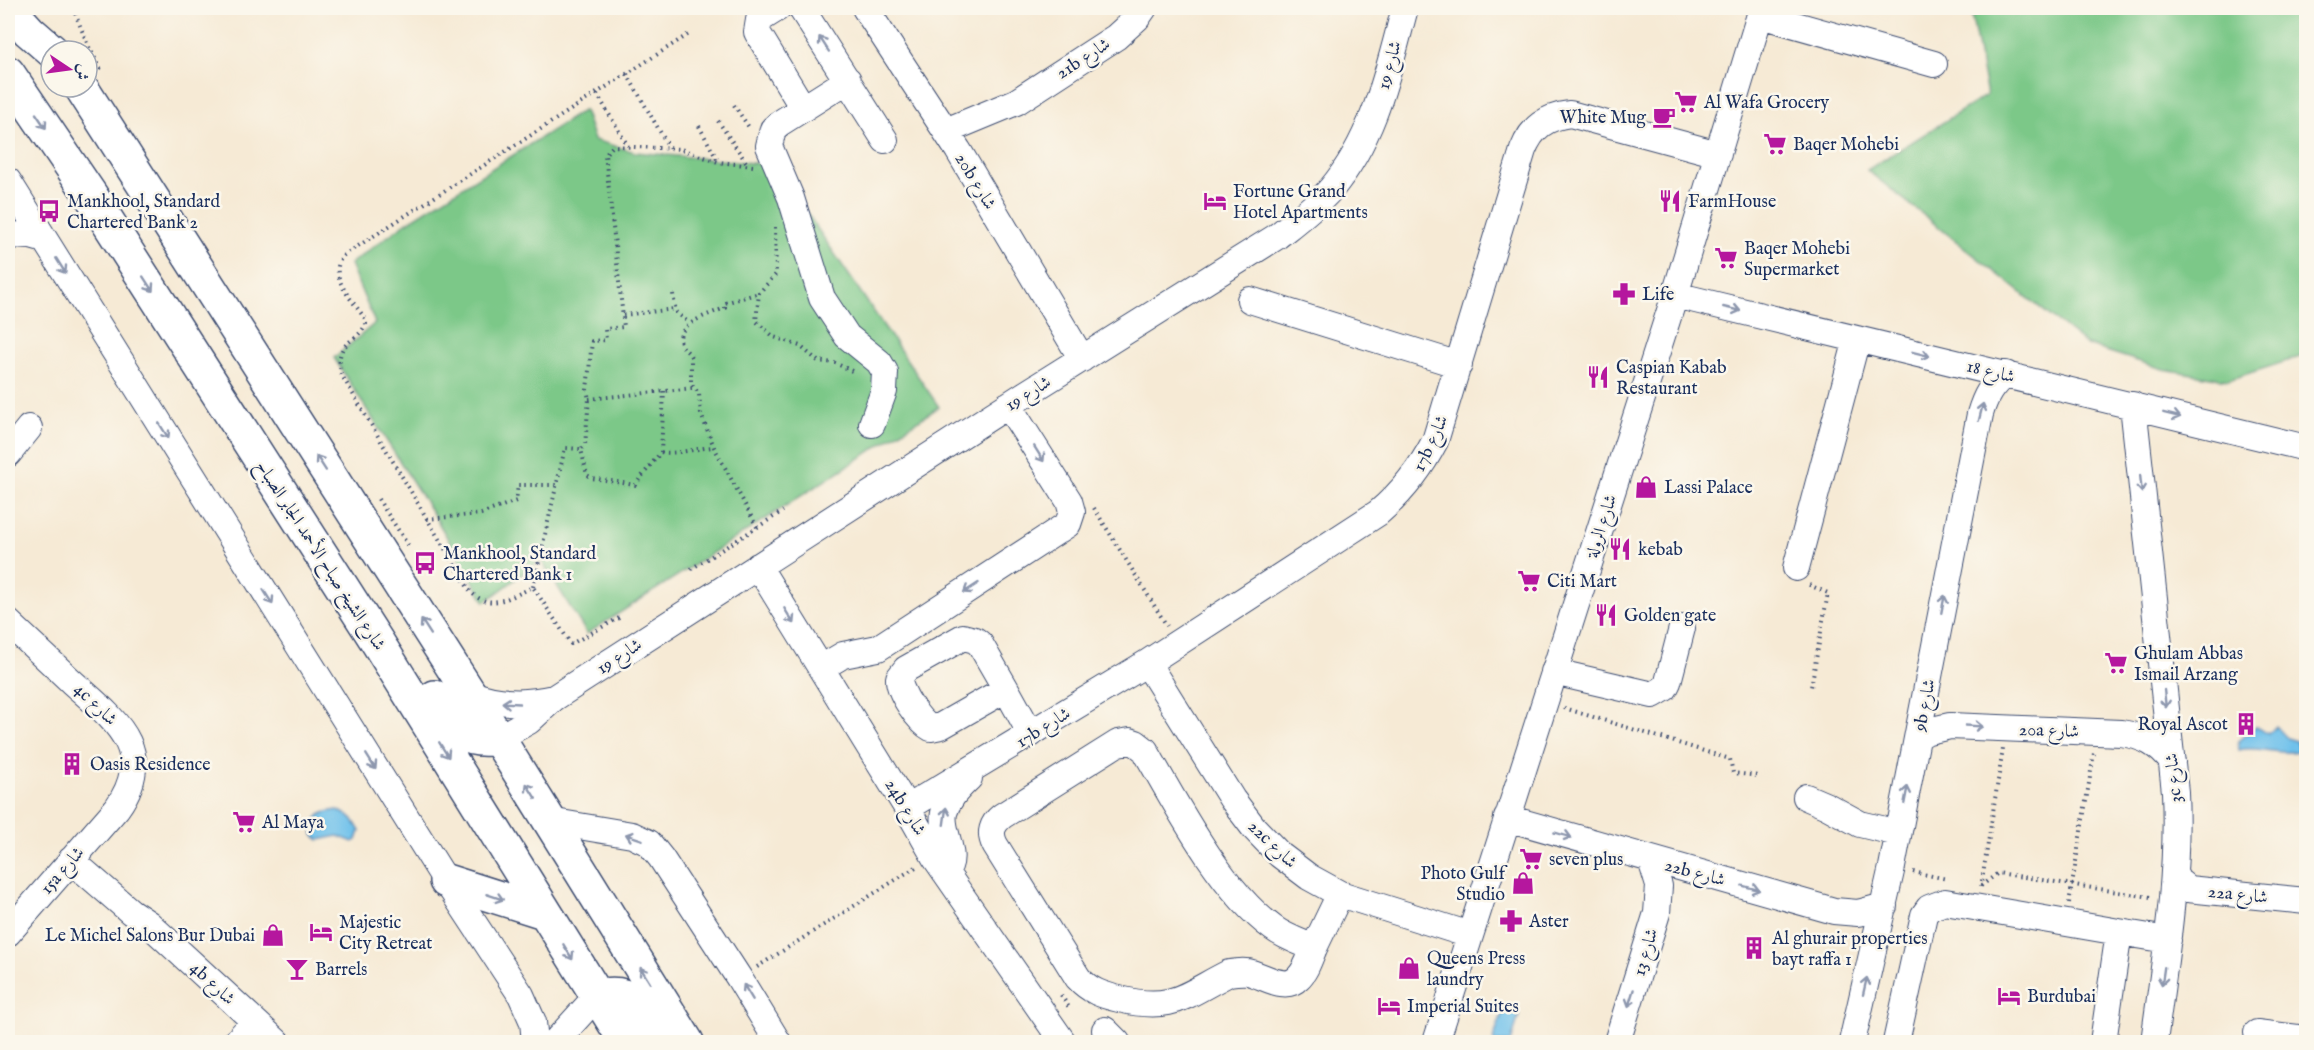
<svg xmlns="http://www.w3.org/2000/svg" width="2314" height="1050" font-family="'IM FELL English',Amiri,serif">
<rect width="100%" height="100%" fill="#fbf7ec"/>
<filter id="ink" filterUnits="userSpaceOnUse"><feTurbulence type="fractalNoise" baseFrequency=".0167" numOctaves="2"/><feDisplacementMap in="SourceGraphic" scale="12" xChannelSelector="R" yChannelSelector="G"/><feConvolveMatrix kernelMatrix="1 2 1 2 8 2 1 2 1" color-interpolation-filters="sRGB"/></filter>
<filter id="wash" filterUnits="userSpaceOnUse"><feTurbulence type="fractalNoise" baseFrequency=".008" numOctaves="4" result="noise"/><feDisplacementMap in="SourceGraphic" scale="24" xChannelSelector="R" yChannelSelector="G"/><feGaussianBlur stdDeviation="1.35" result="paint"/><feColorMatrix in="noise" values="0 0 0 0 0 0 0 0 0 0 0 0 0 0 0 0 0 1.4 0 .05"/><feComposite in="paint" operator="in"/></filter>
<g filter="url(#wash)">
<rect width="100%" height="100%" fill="#f6ead5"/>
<!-- green -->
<path fill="#7bc888" stroke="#4b7c73" stroke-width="1.5" d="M1970 8H2306V355L2228 380 2163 369 2087 345 1867 170 1987 95Z
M584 110 594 140 635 152 774 165 939 407 587 634 541 560 485 602 435 517 334 358 375 323 350 264 406 223Z"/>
<!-- water -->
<path fill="#6fc1eb" stroke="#4578a4" stroke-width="1.5" d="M2256 726 2268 734 2276 726 2287 738 2297 741 2298 751C2277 756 2259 745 2239 750L2238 741Z
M338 810 352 818 360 831 357 840 353 842 338 836 319 840 313 835C312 815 321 812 338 810Z
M1510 1006 1516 1007 1519 1015 1511 1042H1495L1493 1040 1504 1008Z"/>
</g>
<g filter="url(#ink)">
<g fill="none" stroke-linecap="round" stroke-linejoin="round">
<!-- minor casing -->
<g stroke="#3c4b70" stroke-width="28">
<path id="minor" d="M778 8 759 20 757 32 803 108
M801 8 885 140
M865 8 958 150 1082 359
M1760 15 1934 64
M848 80 780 123 773 129 769 146 791 198 822 298 847 336 879 362 885 372 884 391 872 424
M946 131 1016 102 1116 37 1137 18 1144 8
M8 181 446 881 521 995 533 1022 535 1042
M8 235 31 236 45 240
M1675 295 2306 448
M1250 300 1459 365
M2133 405 2175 792C2179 876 2165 959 2154 1042
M8 454 29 428
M758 566 907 808 934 856 1063 1042
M1796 568 1857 339
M8 622C29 642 51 662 72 682 113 719 158 750 117 808L8 933
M963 637 975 640 980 644 1006 689 941 726 931 728C919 722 898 691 899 678L906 669Z
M1147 663 1232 799 1254 828 1280 855 1309 877 1340 894 1470 935
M821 668 843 655 878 648 1068 524 1072 512 1069 501 1008 405
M1554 672 1653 695 1665 688 1668 682 1682 628
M1006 689 1031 734
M468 693C498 704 524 705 554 698
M1918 736 1928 731 1950 726 2121 733C2143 736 2159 744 2172 762
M498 738 529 721 554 698 1024 395 1276 237C1295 222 1315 207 1331 189 1375 137 1388 71 1405 8
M1130 741 1136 743 1145 750C1177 806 1221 890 1273 928 1285 937 1300 942 1314 948 1310 957 1306 971 1298 978 1285 992 1263 975 1248 972 1241 971 1235 972 1229 973 1183 996 1173 1012 1119 999 1102 995 1090 991 1078 978L995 845C989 833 992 824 1002 816L1118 743Z
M1806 797 1827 806 1860 824 1898 833
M907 808 1147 663 1378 513C1403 492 1420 470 1435 441L1523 150C1532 127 1546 117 1570 114L1718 154
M1507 818 1834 911 1858 913 1884 906
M549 821 632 835 649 843 661 858 739 978 778 1042
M71 860 131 912 149 924 277 1042
M945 872C960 856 940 832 944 813 948 798 959 788 969 778
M2175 875 2178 881 2188 889 2306 901
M2119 932 2168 940
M1314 948 1340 894
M1105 1030 1117 1042
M2257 1033 2306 1039
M236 1042 254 1022
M555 1042 596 997
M1436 1042 1675 295 1762 8
M1617 1042 1657 913 1659 886 1651 860
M1852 1042 1892 867 1980 414C1985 397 1991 385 2006 374
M1896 1042 1924 915 1929 908 1945 902 2119 932 2103 1042"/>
</g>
<!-- major casing -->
<g stroke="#3c4b70" stroke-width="36">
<path id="major" d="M8 8 29 31 52 51
M8 73 90 194 378 643 626 1042
M81 87 498 738 687 1042
M435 697C454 725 460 745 498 738
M446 881 544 912
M596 997C632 986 642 1009 658 1036"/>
</g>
<!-- path -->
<path stroke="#3c4b70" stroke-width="4" stroke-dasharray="1.5 4.5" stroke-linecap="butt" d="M73 8 87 43 101 70
M627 74 670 149
M597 94 628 146
M734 105 750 129
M718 121 748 165
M699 126 718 161
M775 227 776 274 759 293 756 321 774 337 800 346 818 361 835 363 854 372
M673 294 676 312 689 323
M623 315 675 309
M664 391 661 452 635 485 592 478 587 475 581 449 585 445 589 399 587 390 592 341 606 340 605 329 624 327 605 154 613 146 681 149 718 162 753 166
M589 399 694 388
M661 452C675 455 698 448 714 447
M378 499 410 548
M1094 508 1167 626
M427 519 481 514 516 501 518 485H556
M757 527 714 447 701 414 699 394 691 383V357C689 352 684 350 682 345 671 325 713 313 725 308V303L759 293
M691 569 783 511
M1809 585 1828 593 1811 687
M533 587 565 448 580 449
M619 618 571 644 533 587C511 597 489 612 470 591L341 374C334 339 356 345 366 324L365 319C354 301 325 275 344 255L689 34
M1564 708 1730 759 1733 773 1759 776
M1913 872 1947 879
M1981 886 1998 873 2150 897
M1981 887 2003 749
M2069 903 2094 753
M757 967 916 867
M1061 995 1070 1009"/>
<!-- minor -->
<use href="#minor" stroke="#fff" stroke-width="26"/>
<!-- major -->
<use href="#major" stroke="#fff" stroke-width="33"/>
</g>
<!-- one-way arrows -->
<defs><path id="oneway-shaft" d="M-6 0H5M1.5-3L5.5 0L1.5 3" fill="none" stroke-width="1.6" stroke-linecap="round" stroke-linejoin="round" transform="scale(1.5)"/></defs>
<g stroke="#8d97ae">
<use href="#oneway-shaft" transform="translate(824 44) rotate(-123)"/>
<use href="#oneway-shaft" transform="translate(41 121) rotate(56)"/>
<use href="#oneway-shaft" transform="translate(61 266) rotate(58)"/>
<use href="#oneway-shaft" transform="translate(148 284) rotate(57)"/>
<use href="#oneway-shaft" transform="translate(1732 309) rotate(13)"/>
<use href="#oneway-shaft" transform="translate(1921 354) rotate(14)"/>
<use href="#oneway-shaft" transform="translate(1981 412) rotate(-76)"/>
<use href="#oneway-shaft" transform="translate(2172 415) rotate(14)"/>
<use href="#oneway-shaft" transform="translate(164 431) rotate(58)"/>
<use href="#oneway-shaft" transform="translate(1039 454) rotate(58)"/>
<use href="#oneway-shaft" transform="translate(321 463) rotate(-123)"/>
<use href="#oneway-shaft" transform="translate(2141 484) rotate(84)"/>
<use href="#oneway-shaft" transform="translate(971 588) rotate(147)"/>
<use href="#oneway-shaft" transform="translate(268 597) rotate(58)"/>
<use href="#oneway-shaft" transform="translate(1943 604) rotate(-79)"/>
<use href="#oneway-shaft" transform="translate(789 616) rotate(59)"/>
<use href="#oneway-shaft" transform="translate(426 627) rotate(-123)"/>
<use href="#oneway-shaft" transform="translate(2165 699) rotate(84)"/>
<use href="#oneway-shaft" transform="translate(511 703) rotate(-177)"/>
<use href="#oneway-shaft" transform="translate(1974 726) rotate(3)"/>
<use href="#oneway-shaft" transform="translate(444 750) rotate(58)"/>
<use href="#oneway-shaft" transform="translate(371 762) rotate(58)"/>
<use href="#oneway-shaft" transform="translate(531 791) rotate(-122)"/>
<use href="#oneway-shaft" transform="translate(1906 795) rotate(-79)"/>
<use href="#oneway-shaft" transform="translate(945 816) rotate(-82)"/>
<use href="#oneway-shaft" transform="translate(1563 835) rotate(16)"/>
<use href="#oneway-shaft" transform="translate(634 837) rotate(-161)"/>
<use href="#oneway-shaft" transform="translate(1751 888) rotate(15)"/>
<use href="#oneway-shaft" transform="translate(495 897) rotate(18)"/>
<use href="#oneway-shaft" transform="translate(568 952) rotate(59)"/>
<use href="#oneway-shaft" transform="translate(645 975) rotate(-122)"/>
<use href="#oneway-shaft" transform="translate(2163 976) rotate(98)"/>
<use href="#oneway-shaft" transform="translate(1865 986) rotate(-77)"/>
<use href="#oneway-shaft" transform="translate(748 992) rotate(-121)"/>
<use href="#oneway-shaft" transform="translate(1631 998) rotate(107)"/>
</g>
</g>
<!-- icons -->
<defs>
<g id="supermarket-bare" transform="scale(1.8)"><path d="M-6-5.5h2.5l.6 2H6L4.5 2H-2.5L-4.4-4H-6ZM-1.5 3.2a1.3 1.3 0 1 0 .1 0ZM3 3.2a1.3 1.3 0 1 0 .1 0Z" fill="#b5179e" stroke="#fbf7ec" stroke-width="2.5" paint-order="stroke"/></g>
<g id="cafe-bare" transform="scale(1.8)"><path d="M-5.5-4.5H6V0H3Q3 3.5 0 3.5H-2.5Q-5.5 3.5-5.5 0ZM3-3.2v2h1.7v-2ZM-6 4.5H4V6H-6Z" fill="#b5179e" stroke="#fbf7ec" stroke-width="2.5" paint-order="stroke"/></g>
<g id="hotel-bare" transform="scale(1.8)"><path d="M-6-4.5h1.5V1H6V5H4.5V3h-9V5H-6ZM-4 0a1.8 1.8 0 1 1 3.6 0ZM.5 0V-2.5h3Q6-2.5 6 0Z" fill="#b5179e" stroke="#fbf7ec" stroke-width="2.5" paint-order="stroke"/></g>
<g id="restaurant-bare" transform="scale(1.8)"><path d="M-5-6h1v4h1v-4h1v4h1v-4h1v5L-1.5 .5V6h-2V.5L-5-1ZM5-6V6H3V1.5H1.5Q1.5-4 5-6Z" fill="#b5179e" stroke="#fbf7ec" stroke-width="2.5" paint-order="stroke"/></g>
<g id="bus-bare" transform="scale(1.8)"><path d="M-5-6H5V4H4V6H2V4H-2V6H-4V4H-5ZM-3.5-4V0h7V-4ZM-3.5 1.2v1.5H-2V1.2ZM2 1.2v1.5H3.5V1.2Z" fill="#b5179e" stroke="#fbf7ec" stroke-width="2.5" paint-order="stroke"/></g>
<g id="pharmacy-bare" transform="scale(1.8)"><path d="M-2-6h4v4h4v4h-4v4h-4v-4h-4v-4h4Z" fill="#b5179e" stroke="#fbf7ec" stroke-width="2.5" paint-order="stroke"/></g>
<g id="shop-bare" transform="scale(1.8)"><path d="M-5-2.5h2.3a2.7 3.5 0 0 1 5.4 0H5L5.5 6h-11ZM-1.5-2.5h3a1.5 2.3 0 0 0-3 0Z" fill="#b5179e" stroke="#fbf7ec" stroke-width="2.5" paint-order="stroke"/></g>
<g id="building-bare" transform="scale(1.8)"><path d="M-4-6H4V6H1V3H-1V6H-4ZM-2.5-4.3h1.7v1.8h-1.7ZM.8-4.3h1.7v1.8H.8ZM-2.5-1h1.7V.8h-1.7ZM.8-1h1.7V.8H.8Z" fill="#b5179e" stroke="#fbf7ec" stroke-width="2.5" paint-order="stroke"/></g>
<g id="bar-bare" transform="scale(1.8)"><path d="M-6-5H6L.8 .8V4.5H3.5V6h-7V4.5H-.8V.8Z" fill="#b5179e" stroke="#fbf7ec" stroke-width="2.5" paint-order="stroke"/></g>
</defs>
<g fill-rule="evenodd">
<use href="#supermarket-bare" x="1686" y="102"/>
<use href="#cafe-bare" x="1664" y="117"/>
<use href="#supermarket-bare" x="1775" y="144"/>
<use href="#hotel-bare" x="1215" y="201"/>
<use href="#restaurant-bare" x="1670" y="201"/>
<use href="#bus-bare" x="49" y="211"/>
<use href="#supermarket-bare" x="1726" y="258"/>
<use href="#pharmacy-bare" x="1624" y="294"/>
<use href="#restaurant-bare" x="1598" y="377"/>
<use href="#shop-bare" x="1646" y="487"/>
<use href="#restaurant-bare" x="1620" y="549"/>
<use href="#bus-bare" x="425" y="563"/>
<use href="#supermarket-bare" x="1529" y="581"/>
<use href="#restaurant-bare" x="1606" y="615"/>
<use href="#supermarket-bare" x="2116" y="663"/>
<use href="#building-bare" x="2246" y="724"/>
<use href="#building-bare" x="72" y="764"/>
<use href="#supermarket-bare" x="244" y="822"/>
<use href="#supermarket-bare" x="1531" y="859"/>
<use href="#shop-bare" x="1523" y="883"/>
<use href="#pharmacy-bare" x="1511" y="921"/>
<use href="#hotel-bare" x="321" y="932"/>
<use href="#shop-bare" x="273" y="935"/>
<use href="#building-bare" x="1754" y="948"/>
<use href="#shop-bare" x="1409" y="968"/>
<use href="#bar-bare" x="297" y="969"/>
<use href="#hotel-bare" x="2009" y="996"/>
<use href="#hotel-bare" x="1389" y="1006"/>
</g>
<g text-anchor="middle" stroke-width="5" stroke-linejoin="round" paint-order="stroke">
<!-- street labels -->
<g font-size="18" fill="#1b2f5e" stroke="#fbf7ec">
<text transform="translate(1083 58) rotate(-33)" y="6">21b شارع</text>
<text transform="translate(1389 65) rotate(-75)" y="6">شارع 19</text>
<text transform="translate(976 181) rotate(59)" y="6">20b شارع</text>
<text transform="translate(1991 371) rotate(14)" y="6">شارع 18</text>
<text transform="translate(1028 393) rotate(-32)" y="6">شارع 19</text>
<text transform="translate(1430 443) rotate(-65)" y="6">17b شارع</text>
<text transform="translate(1601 526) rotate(-72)" y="6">شارع الرولة</text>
<text transform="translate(321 555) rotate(57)" y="6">شارع الشيخ صباح الأحمد الجابر الصباح</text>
<text transform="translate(619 656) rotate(-33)" y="6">شارع 19</text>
<text transform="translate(96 704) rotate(44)" y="6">4c شارع</text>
<text transform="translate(1924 705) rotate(-79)" y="6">9b شارع</text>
<text transform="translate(1043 727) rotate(-32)" y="6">17b شارع</text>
<text transform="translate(2049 730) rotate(2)" y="6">20a شارع</text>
<text transform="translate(2173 778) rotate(-95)" y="6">3c شارع</text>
<text transform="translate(906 807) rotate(59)" y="6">24b شارع</text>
<text transform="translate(1273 844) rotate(44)" y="6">22c شارع</text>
<text transform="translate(62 870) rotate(-49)" y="6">15a شارع</text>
<text transform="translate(1695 872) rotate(15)" y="6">22b شارع</text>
<text transform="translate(2238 894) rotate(6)" y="6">22a شارع</text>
<text transform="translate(1645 952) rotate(-73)" y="6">شارع 13</text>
<text transform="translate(213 983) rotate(43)" y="6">4b شارع</text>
</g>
<!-- poi labels -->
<g font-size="18" fill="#1b2f5e" stroke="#fbf7ec" text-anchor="start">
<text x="1704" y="108">Al Wafa Grocery</text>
<text x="1646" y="123" text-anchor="end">White Mug</text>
<text x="1793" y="150">Baqer Mohebi</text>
<text x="1233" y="197">Fortune Grand<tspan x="1233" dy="21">Hotel Apartments</tspan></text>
<text x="67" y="207">Mankhool, Standard<tspan x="67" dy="21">Chartered Bank 2</tspan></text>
<text x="1688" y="207">FarmHouse</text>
<text x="1744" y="254">Baqer Mohebi<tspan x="1744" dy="21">Supermarket</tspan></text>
<text x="1642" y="300">Life</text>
<text x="1616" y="373">Caspian Kabab<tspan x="1616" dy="21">Restaurant</tspan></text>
<text x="1664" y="493">Lassi Palace</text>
<text x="1638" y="555">kebab</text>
<text x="443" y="559">Mankhool, Standard<tspan x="443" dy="21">Chartered Bank 1</tspan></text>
<text x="1547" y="587">Citi Mart</text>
<text x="1624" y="621">Golden gate</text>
<text x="2134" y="659">Ghulam Abbas<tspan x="2134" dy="21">Ismail Arzang</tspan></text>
<text x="2228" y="730" text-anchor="end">Royal Ascot</text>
<text x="90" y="770">Oasis Residence</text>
<text x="262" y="828">Al Maya</text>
<text x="1549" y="865">seven plus</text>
<text x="1505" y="879" text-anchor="end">Photo Gulf<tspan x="1505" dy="21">Studio</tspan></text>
<text x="1529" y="927">Aster</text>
<text x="339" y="928">Majestic<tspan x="339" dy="21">City Retreat</tspan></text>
<text x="255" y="941" text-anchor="end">Le Michel Salons Bur Dubai</text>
<text x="1772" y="944">Al ghurair properties<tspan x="1772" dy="21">bayt raffa 1</tspan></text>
<text x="1427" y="964">Queens Press<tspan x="1427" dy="21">laundry</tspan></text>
<text x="315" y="975">Barrels</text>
<text x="2027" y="1002">Burdubai</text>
<text x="1407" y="1012">Imperial Suites</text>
</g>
</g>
<!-- margin -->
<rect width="2314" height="1050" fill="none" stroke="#fbf7ec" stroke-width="30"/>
<!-- north arrow -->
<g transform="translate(69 69) rotate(103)"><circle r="28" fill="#fbf7ec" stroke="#a1a7b3" stroke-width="1.5"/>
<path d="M0-4.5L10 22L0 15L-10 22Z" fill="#b5179e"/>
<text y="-9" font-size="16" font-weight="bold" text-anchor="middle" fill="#1b2f5e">ش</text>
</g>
</svg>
